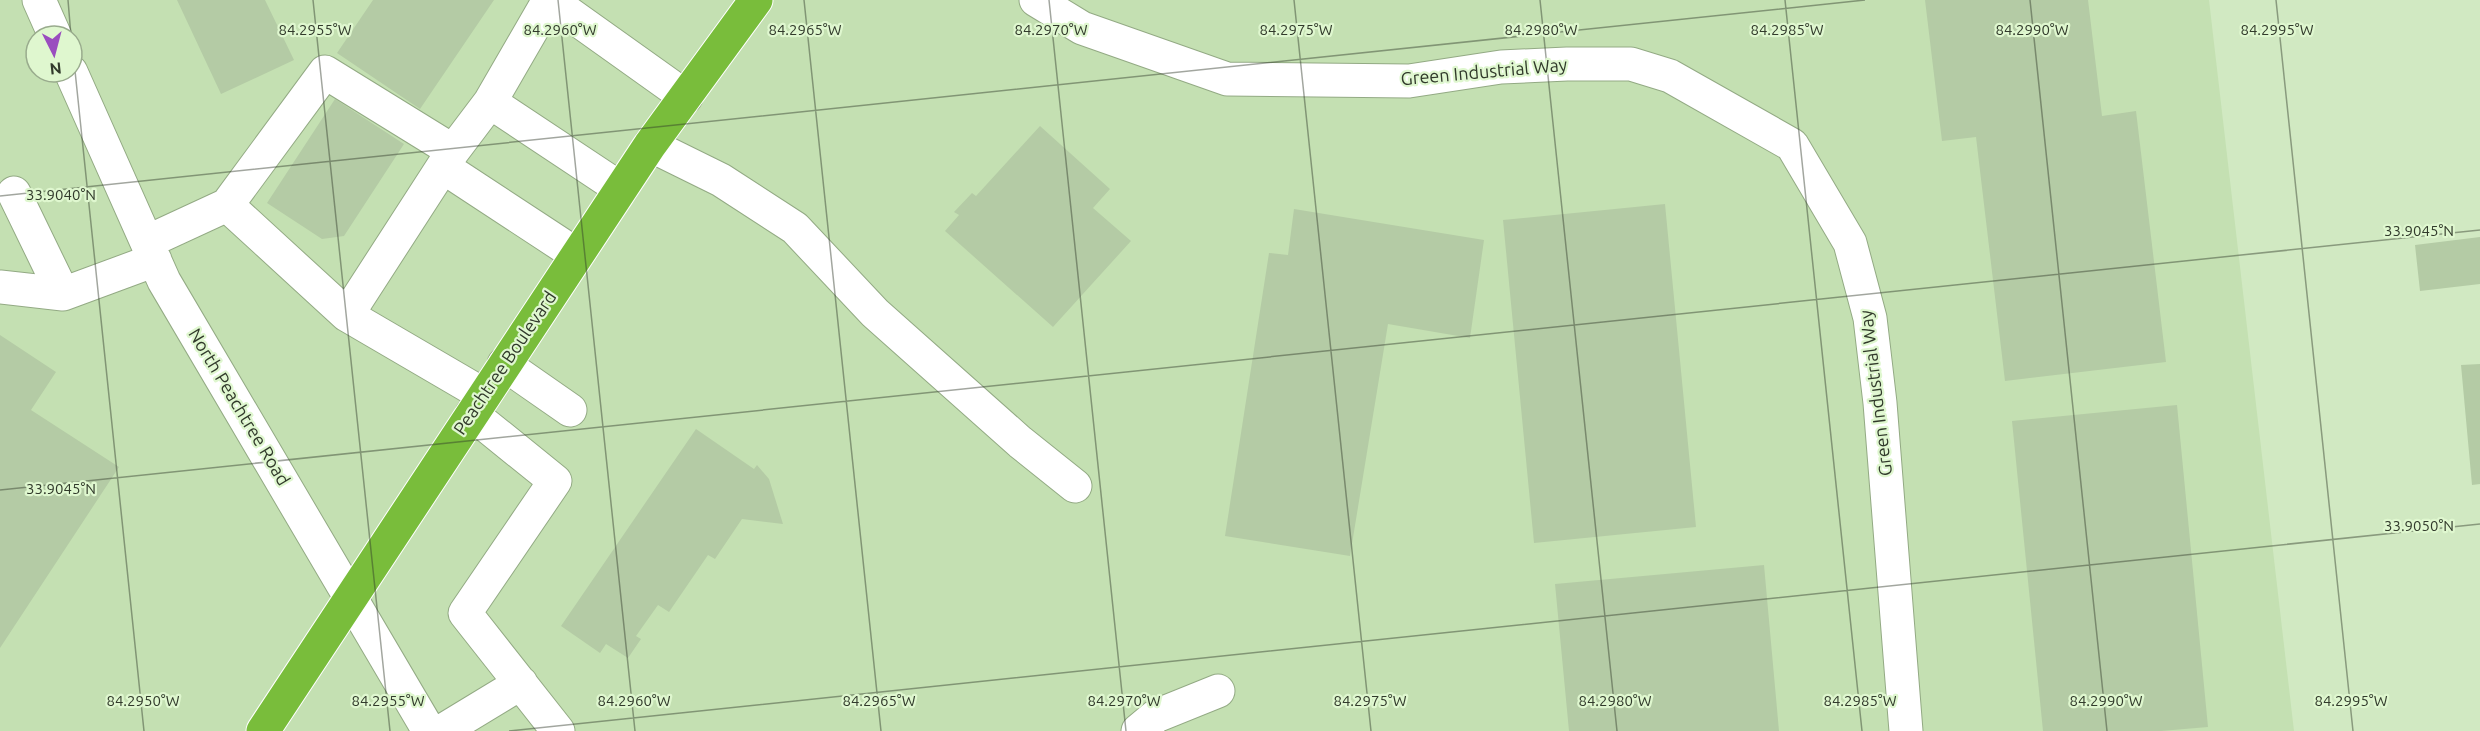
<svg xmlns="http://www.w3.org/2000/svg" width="2480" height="731" font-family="Ubuntu,sans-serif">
<rect width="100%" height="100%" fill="#d1e9c2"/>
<!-- built -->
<path fill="#c4e0b2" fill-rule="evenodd" d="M0 0H2209L2294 731H0ZM36 36H72V72H36Z"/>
<!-- building -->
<path fill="#b4cba5" d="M177 0H265L294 60 221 94Z
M373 0H494L420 109 337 53Z
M1925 0H2088L2102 116 2136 111 2166 362 2005 381 1976 137 1942 141Z
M335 99 404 144 344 236 322 239 267 203Z
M1040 126 1110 189 1093 208 1131 241 1053 327 945 231 959 215 954 212 972 193 976 196Z
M1665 204 1696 527 1534 543 1503 220Z
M1294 209 1484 240 1470 338 1388 324 1350 556 1225 536 1269 253 1288 255Z
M2480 237V284L2420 291 2415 245Z
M0 335 56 372 31 410 119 467 0 648Z
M2480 364V484L2472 485 2461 365Z
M2177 405 2208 727 2161 731H2043L2012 421Z
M696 429 754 469 757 465 769 479 783 524 742 519 715 559 708 555 669 612 658 605 636 636 641 639 628 658 606 644 600 653 561 626Z
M1764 565 1779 731H1569L1555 584Z"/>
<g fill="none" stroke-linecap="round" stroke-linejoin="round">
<!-- minor casing -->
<g stroke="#93aa84" stroke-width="35">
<path id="minor" d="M39 0 55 36
M550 0 686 97
M1036 0 1082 28 1227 79 1409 81 1501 67 1567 64H1631L1670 76 1792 145 1850 243 1870 318 1880 403 1906 731
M71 72 164 281 429 731
M490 102 621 189
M650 145 721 180 795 228 875 313 1020 442 1075 486
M443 167 577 255
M14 193 63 294
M227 205 325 72 453 151
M147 242 227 205 347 315 484 395
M0 287 63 294 155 260
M347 315 453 151 490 102 549 0
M504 364 570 410
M472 414 555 481 465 613 558 731
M442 731 521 683
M1138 731 1156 716 1218 691"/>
</g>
<!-- highway casing -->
<g stroke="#fff" stroke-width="35">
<path id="highway" d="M263 731 650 145 756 0"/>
</g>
<!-- minor -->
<use href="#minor" stroke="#fff" stroke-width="33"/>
<!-- highway -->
<use href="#highway" stroke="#79bd3b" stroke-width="33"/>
</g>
<!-- ticks -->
<path fill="none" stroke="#313a2b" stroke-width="1.5" stroke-opacity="0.45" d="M68 0 71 36M313 0 390 731M558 0 635 731M804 0 881 731M1049 0 1126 731M1294 0 1371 731M1540 0 1617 731M1785 0 1862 731M2030 0 2107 731M2276 0 2353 731M72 42 144 731M0 196 1865 0M0 490 2480 230M509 731 2480 524"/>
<g text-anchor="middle" stroke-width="4.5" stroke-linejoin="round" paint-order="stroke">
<!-- street labels -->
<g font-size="18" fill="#313a2b" stroke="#dff7cf">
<text transform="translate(1484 72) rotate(-5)" y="6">Green Industrial Way</text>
<text transform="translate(505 363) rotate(-56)" y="6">Peachtree Boulevard</text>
<text transform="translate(1876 393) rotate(-97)" y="6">Green Industrial Way</text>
<text transform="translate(239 407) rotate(59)" y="6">North Peachtree Road</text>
</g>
</g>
<g font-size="15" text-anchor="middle" fill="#313a2b" stroke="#dff7cf" stroke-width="4.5" stroke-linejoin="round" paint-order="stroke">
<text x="315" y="35">84.2955°W</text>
<text x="560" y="35">84.2960°W</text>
<text x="805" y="35">84.2965°W</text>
<text x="1051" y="35">84.2970°W</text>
<text x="1296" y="35">84.2975°W</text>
<text x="1541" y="35">84.2980°W</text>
<text x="1787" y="35">84.2985°W</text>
<text x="2032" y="35">84.2990°W</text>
<text x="2277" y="35">84.2995°W</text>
<text x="61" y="200">33.9040°N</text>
<text x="2419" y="236">33.9045°N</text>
<text x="61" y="494">33.9045°N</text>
<text x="2419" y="531">33.9050°N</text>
<text x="143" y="706">84.2950°W</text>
<text x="388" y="706">84.2955°W</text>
<text x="634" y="706">84.2960°W</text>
<text x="879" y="706">84.2965°W</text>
<text x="1124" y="706">84.2970°W</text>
<text x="1370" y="706">84.2975°W</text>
<text x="1615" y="706">84.2980°W</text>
<text x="1860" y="706">84.2985°W</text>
<text x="2106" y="706">84.2990°W</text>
<text x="2351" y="706">84.2995°W</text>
</g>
<!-- north arrow -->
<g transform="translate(54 54) rotate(174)"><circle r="28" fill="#dff7cf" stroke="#99ab8d" stroke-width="1.5"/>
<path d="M0-4.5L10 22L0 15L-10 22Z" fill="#9a4dbf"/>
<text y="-9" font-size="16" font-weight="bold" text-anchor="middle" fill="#313a2b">N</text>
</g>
</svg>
